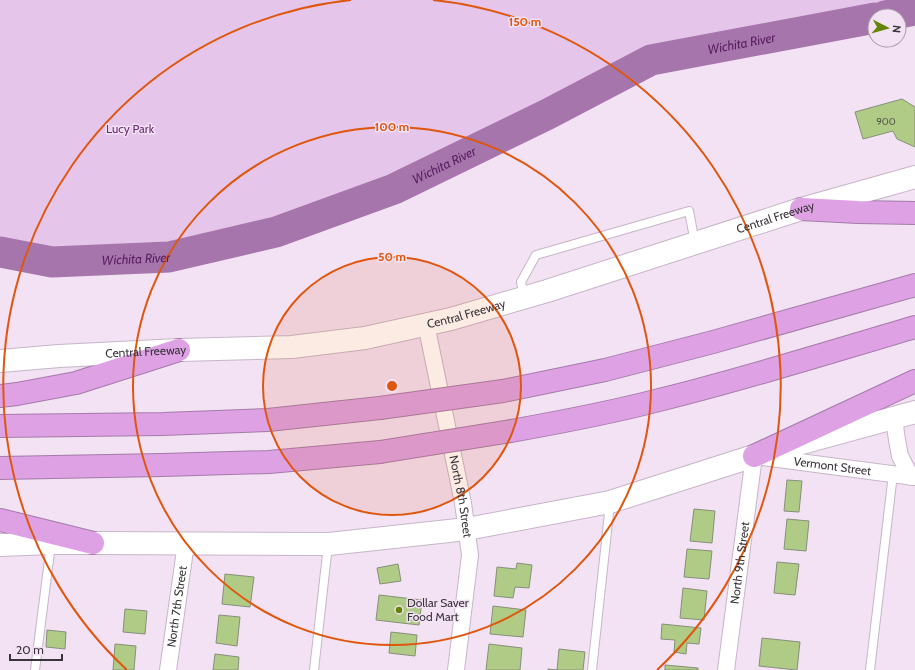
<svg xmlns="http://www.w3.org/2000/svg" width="915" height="670" font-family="Cabin,sans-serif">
<rect width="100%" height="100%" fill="#f3e1f4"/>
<!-- green -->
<path fill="#e5c5e9" d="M0 0H915V10L885 16H875V18L651 60 548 114 394 189 276 232 169 257 52 262 0 252Z"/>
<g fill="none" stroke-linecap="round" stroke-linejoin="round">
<!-- river -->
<g stroke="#a675ab" stroke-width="31">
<path d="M885 16 915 10"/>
<path id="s1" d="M0 252 52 262 169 257 276 232 394 189 548 114 651 60 875 18"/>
</g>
</g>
<!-- building -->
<path fill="#b0cb86" stroke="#868f7a" d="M902 99 915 107V147L897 139 893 131 863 139 855 112Z
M787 480 802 481 799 512 784 511Z
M694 509 715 511 712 543 690 541Z
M787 519 809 521 806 551 784 549Z
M687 549 712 551 709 579 684 577Z
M777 562 799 564 795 595 774 593Z
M517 563 532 565 529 588 515 587 513 598 494 596 497 567 516 569Z
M398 564 401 581 380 584 377 568Z
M225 574 254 577 250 607 222 604Z
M683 588 707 591 704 620 680 618Z
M379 595 422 600 419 625 376 620Z
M493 606 526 610 523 637 490 634Z
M125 609 147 611 145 634 123 632Z
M219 615 240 617 237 646 216 643Z
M662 624 701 628 699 644 687 643 686 654 674 652 675 640 661 639Z
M47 630 66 632 65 649 46 647Z
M391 632 417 635 415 656 389 653Z
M762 638 800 642 797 670 759 666Z
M115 644 136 646 134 670H113Z
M489 644 522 648 520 670H486Z
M559 649 585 652 583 670H548V669L557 670Z
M215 654 239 657 238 670H213Z
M665 665 698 668V670H665Z"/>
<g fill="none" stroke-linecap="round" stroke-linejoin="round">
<!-- service casing -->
<g stroke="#c6b6c8" stroke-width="10">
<path id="service" d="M524 296 521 282 536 255 689 211 695 243
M35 670 51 544
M314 670 328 545
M592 670 610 504
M870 670 893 474"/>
</g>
<!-- minor casing -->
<g stroke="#c6b6c8" stroke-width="18">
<g id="minor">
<path id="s2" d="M426 324 463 503 470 555 456 670"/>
<path d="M894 419 897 440 900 456 911 477"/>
<path id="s3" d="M168 670 186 543"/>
<path id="s4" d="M726 670 754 456 915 477"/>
</g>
</g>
<!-- secondary casing -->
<g stroke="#c6b6c8" stroke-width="24">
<g id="secondary">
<path id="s5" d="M0 361 59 356 179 350 292 347 365 338 451 319 547 291 801 209 915 177"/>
<path d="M0 545 51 543H93L329 544 467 529 610 502 754 456 915 412"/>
</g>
</g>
<!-- motorway casing -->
<g stroke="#a47ba9" stroke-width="24">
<path id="motorway" d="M801 209 858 212 915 213
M503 391 605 370 713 342 915 285
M0 396 17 394 76 383 179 350
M0 426 163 424 268 420 380 408
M511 431C561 422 610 413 659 400 745 379 830 352 915 327
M754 456 915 381
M0 468 162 465 269 462 380 452
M0 520 93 543"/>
</g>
<!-- service -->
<use href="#service" stroke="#fff" stroke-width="8"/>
<!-- minor -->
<use href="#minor" stroke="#fff" stroke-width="16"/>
<!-- secondary -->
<use href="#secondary" stroke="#fff" stroke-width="22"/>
<!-- motorway -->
<use href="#motorway" stroke="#dda1e4" stroke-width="22"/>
<!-- motorway-bridge casing -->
<g stroke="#a47ba9" stroke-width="24" stroke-linecap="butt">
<path id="motorway-bridge" d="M380 408 503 391
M380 452 511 431"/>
</g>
<!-- motorway-bridge -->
<use href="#motorway-bridge" stroke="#dda1e4" stroke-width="22"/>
</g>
<!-- distance rings -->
<circle cx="392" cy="386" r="129" fill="#df570e" fill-opacity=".12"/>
<g fill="none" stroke="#df570e" stroke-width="2">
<circle cx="392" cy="386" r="129"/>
<circle cx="392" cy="386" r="259"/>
<path d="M127 670A388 388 0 0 1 351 0M433 0A388 388 0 0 1 657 670"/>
</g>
<!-- markers -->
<circle fill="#638503" stroke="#f3e1f4" stroke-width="1.5" cx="399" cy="610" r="4"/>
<g text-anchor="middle" stroke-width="3" stroke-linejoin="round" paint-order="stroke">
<!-- number labels -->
<g font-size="10" fill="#585a4e">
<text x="886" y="125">900</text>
</g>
<!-- park labels -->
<g font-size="12" fill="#6b2e72" stroke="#f3e1f4">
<text x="130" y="133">Lucy Park</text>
</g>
<!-- street labels -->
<g font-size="12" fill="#3b343b" stroke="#f3e1f4">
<text dy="4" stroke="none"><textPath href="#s5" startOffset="794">Central Freeway</textPath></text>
<text dy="4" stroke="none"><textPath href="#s5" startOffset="470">Central Freeway</textPath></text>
<text dy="4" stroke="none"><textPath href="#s5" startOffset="146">Central Freeway</textPath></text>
<text dy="4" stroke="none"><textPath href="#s4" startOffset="295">Vermont Street</textPath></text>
<text dy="4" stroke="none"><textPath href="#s2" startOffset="176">North 8th Street</textPath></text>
<text dy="4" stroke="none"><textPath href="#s4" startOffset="108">North 9th Street</textPath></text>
<text dy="4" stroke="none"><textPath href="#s3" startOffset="64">North 7th Street</textPath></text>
</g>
<!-- poi labels -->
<g font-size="12" fill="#3b343b" stroke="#f3e1f4" text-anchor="start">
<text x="407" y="607">Dollar Saver<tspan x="407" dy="14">Food Mart</tspan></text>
</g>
<!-- water labels -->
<g font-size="13" font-style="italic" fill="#5c2064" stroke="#f3e1f4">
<text dy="5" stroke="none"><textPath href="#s1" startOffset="785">Wichita River</textPath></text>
<text dy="5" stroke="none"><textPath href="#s1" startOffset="461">Wichita River</textPath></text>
<text dy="5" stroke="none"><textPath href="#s1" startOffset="137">Wichita River</textPath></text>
</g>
</g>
<circle cx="392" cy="386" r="6" fill="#df570e" stroke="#f3e1f4" stroke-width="2"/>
<g font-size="12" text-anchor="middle" font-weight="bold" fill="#df570e" stroke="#f3e1f4" stroke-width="3" stroke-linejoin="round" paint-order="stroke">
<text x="525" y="26">150 m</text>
<text x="392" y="131">100 m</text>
<text x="392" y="261">50 m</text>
</g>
<!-- north arrow -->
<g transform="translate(887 28) rotate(96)"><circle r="19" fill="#f3e1f4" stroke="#a99caa"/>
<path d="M0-3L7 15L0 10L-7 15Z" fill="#638503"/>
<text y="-6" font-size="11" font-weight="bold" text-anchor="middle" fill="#3b343b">N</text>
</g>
<!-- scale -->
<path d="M10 654v6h52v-6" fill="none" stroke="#3b343b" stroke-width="2"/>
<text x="16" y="654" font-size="12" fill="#3b343b" stroke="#f3e1f4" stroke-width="3" paint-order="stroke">20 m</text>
</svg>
